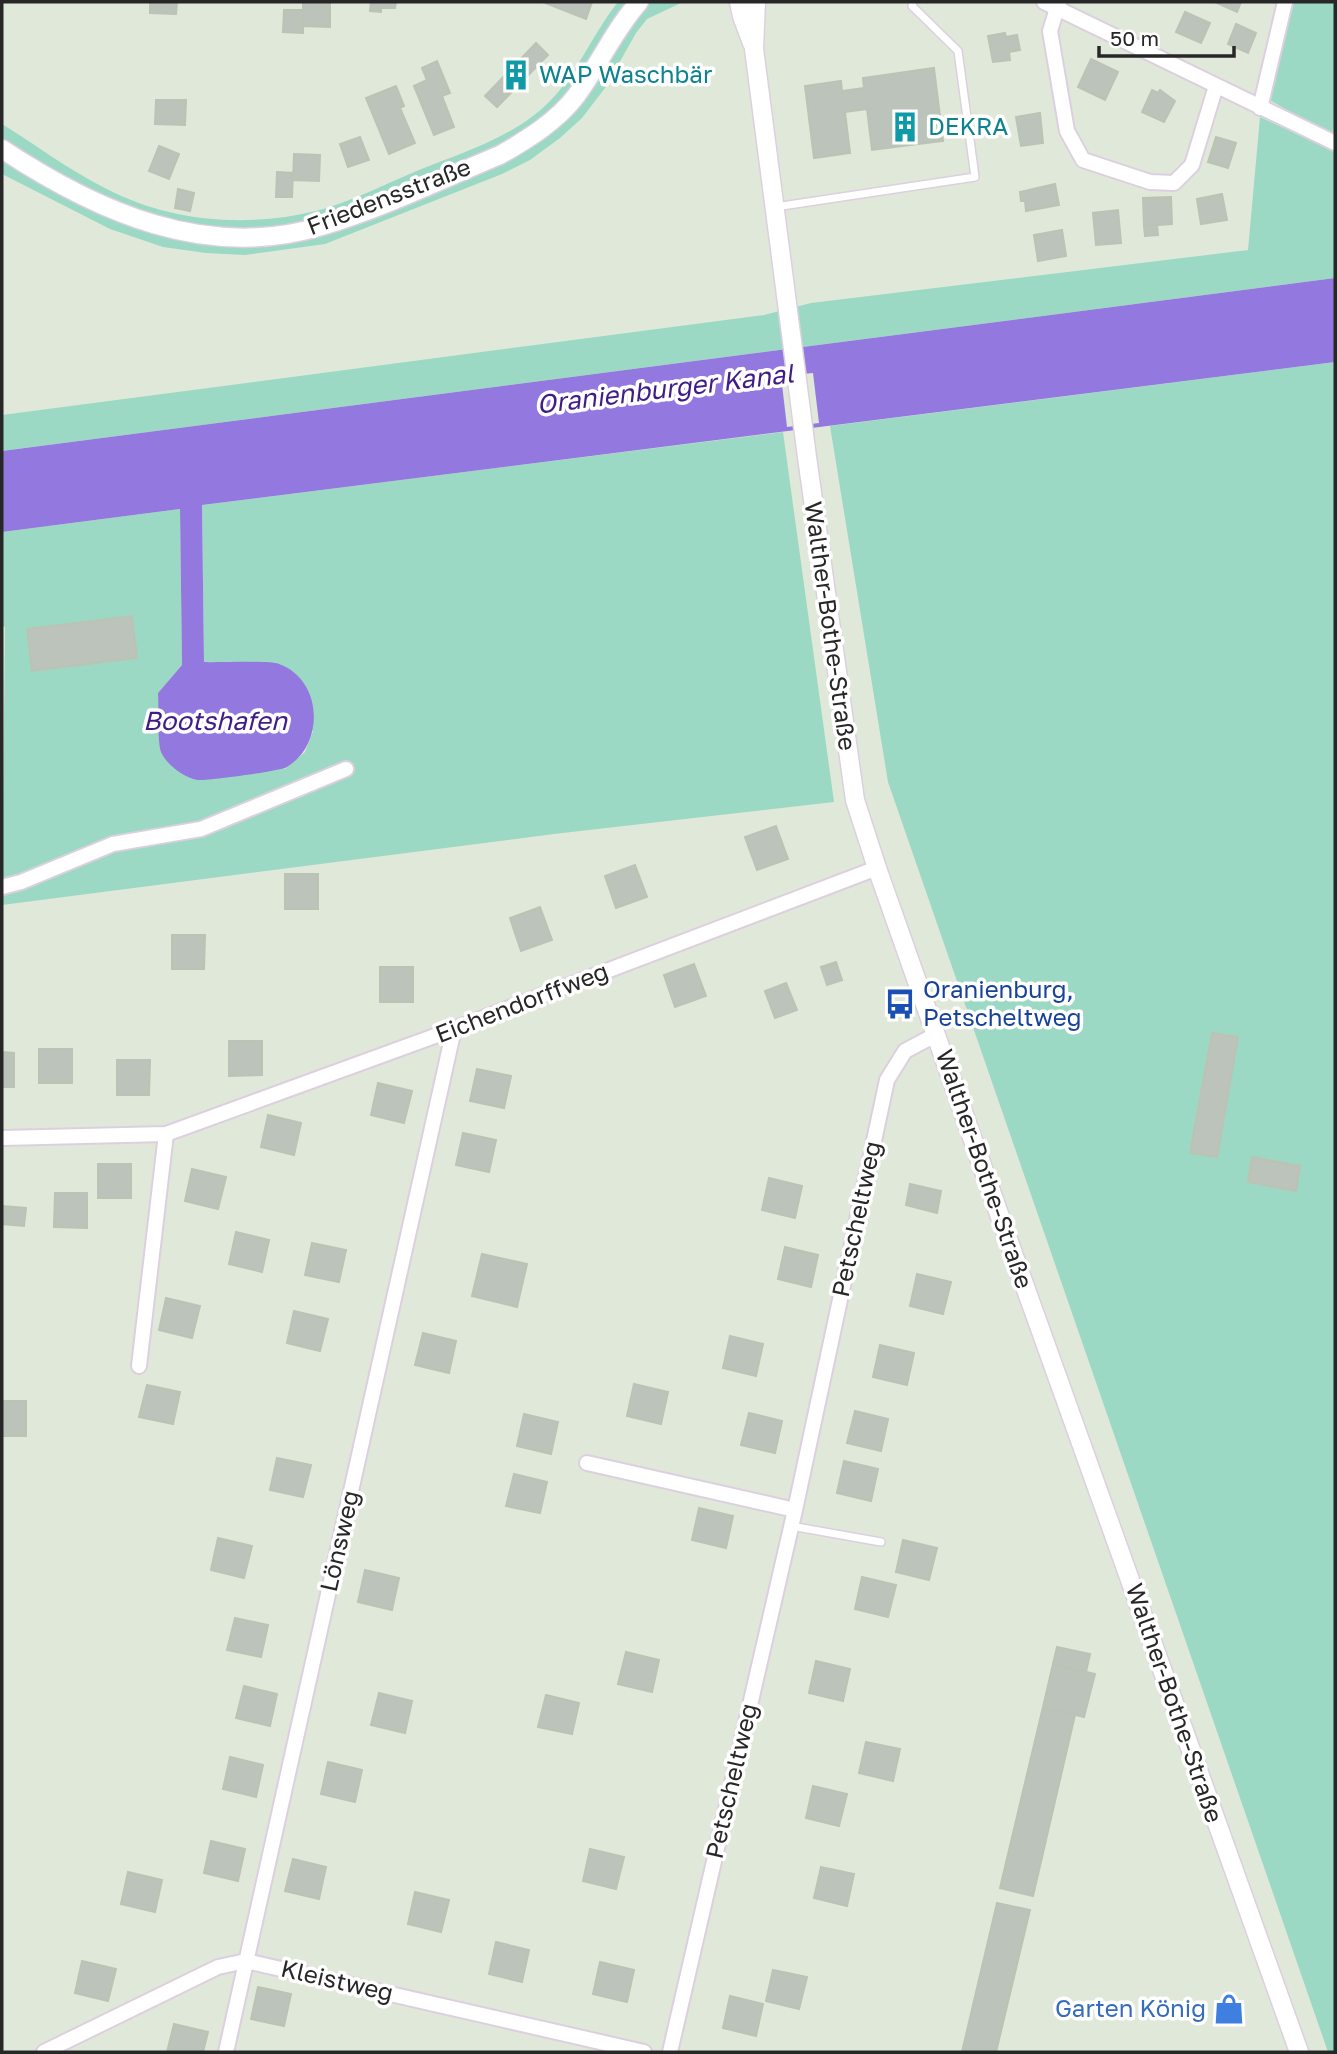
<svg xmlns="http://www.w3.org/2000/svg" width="1337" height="2054" font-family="'Golos Text',sans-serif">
<rect width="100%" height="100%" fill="#e0e8da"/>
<!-- green -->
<path fill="#9cd9c4" d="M618 2H683L647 19 636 33 605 88 582 118 560 138 530 160 502 174 325 244 245 255 206 253 163 247 110 229 2 174V124C36 145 69 170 105 188 169 222 246 228 316 211 351 202 385 184 419 170 464 152 514 137 549 102 578 73 593 33 618 2Z
M1290 2H1335V111L1333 136 1268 99Z
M1260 117 1335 151V278L2 451V415L764 315 811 303 1248 250Z
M1335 362V2052H1328L888 782 830 426Z
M783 432 834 802 554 834 2 905 5 627 2 626V532L180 509 182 665 158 693 285 769 305 752 313 731 278 664 204 663 202 505Z"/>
<!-- water -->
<path fill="#9378df" d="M1335 278V362L202 505 204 662C219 663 268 660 279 664 323 680 325 744 287 767 281 771 207 781 198 780 184 778 166 764 161 752 157 741 159 706 158 693L182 665 180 509 2 532V451Z"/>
<!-- pier -->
<path fill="#e0e8da" d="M813 373 819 423 787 427 781 376Z"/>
<!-- building -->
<path fill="#bcc3ba" stroke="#bac3b4" stroke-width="2" d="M150 2H177L176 14 150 13Z
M371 2H396L395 8H381V12L370 11Z
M543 2H592L586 19Z
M1215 2H1241L1237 12Z
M303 3H330V27L303 26Z
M284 10H303V33L283 32Z
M1185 12 1210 23 1201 43 1176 32Z
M1236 24 1256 33 1248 53 1228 44Z
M1005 33 1006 37 1017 35 1020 50 1009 52 1010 60 993 62 988 36Z
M536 43 548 55 497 107 485 96Z
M1091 59 1118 72 1105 100 1078 87Z
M437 61 450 93 442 96 454 127 434 135 414 86 427 80 422 68Z
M934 68 943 141 872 150 867 109 845 112 850 153 814 158 805 86 841 81 842 91 864 88 863 78Z
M396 86 404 106 400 108 415 143 389 154 366 98Z
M1152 90 1158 93 1160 90 1175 101 1164 122 1142 112Z
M156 100H186L185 125 155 124Z
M1040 113 1043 143 1021 146 1016 117Z
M360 137 369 160 348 167 340 144Z
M1216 137 1236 143 1228 168 1208 162Z
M159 146 179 154 169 179 149 171Z
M294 154 320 155 319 181 293 180Z
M277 172 293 173 292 197H276Z
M1055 184 1059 205 1026 211 1025 201H1021L1020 192Z
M178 189 194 193 190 211 175 208Z
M1222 194 1227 220 1201 224 1197 199Z
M1171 197 1172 224 1144 226 1143 198Z
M1118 210 1121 243 1096 245 1093 213Z
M1157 225 1158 235 1145 236 1144 226Z
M1062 230 1066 256 1038 261 1034 235Z
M132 616 137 658 32 671 27 629Z
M776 826 788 859 757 870 745 837Z
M635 865 647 897 616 908 605 876Z
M285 874H318V909H285Z
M540 907 552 940 521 951 510 918Z
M172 935H205L204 969H172Z
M836 962 842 980 827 985 821 967Z
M694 964 706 996 675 1007 664 975Z
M380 967H413V1002H380Z
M786 983 797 1010 775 1018 765 991Z
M1212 1033 1238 1037 1217 1157 1190 1153Z
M229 1041H262V1075L229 1076Z
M39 1049H72V1083H39Z
M2 1052 14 1053V1087H2Z
M117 1060H150L149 1095H117Z
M477 1069 511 1076 504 1108 470 1101Z
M378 1083 412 1091 404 1123 371 1115Z
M268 1115 301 1123 294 1155 261 1147Z
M463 1133 496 1140 489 1172 456 1165Z
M1252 1157 1300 1166 1296 1191 1248 1182Z
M98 1164H131V1198H98Z
M192 1169 226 1177 218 1209 185 1201Z
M769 1178 802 1186 795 1218 762 1210Z
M910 1184 941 1191 937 1213 906 1205Z
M55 1193H87V1228L54 1227Z
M2 1206 26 1208 24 1226 2 1224Z
M236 1232 269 1240 262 1272 229 1264Z
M312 1243 346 1250 339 1282 305 1275Z
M785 1247 818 1255 811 1287 778 1279Z
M482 1254 527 1264 517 1307 472 1296Z
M917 1274 951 1282 943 1314 910 1306Z
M166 1298 200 1306 192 1338 159 1330Z
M294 1311 328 1319 320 1351 287 1343Z
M423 1333 456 1341 449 1373 415 1365Z
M730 1336 763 1344 756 1376 723 1368Z
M880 1345 914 1353 907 1385 873 1377Z
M634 1384 668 1392 661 1424 627 1416Z
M147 1385 180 1392 173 1424 139 1417Z
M2 1401H26V1436H2Z
M855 1411 888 1419 881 1451 847 1443Z
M749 1413 782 1421 775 1453 741 1445Z
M524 1414 558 1422 551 1454 517 1446Z
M277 1458 311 1465 303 1497 270 1490Z
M844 1461 878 1469 871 1501 837 1493Z
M514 1474 547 1482 540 1513 506 1506Z
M699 1508 733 1516 726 1548 692 1540Z
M218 1538 252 1546 244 1578 211 1570Z
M903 1540 937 1548 929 1580 896 1572Z
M365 1570 399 1578 392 1610 358 1602Z
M862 1577 896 1585 888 1617 855 1609Z
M235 1618 268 1625 261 1657 227 1650Z
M1057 1647 1090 1654 1086 1672 1053 1664Z
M626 1652 659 1660 652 1692 618 1684Z
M816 1661 850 1669 843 1701 809 1693Z
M1053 1664 1095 1674 1084 1717 1043 1707Z
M244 1686 277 1694 270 1726 236 1718Z
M379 1693 412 1701 405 1733 371 1725Z
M546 1695 579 1703 572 1734 538 1727Z
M1043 1707 1075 1715 1033 1896 1000 1888Z
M866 1742 900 1749 893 1781 859 1773Z
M230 1757 263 1765 256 1797 223 1789Z
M328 1762 362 1770 355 1802 321 1794Z
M813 1786 847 1794 839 1826 806 1818Z
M211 1841 245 1849 238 1881 204 1873Z
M590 1849 624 1857 616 1889 583 1881Z
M293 1859 326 1867 319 1899 285 1891Z
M821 1867 854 1874 847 1906 814 1898Z
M128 1872 162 1880 155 1912 121 1904Z
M415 1892 449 1900 441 1932 408 1924Z
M997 1903 1030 1910 996 2052H962Z
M496 1942 529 1950 522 1982 489 1974Z
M82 1961 116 1969 108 2001 75 1993Z
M600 1962 634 1970 627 2002 593 1994Z
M773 1970 807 1977 799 2009 766 2001Z
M258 1987 291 1994 284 2026 251 2019Z
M730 1996 763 2004 756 2036 723 2028Z
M1235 1996 1242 2016 1223 2023 1216 2003Z
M174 2024 208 2032 203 2052H167Z"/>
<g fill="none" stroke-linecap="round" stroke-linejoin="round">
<!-- service casing -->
<g stroke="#dcd0df" stroke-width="10">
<path id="service" d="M775 207 975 177 958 51 912 6 913 2
M791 1526 881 1542"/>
</g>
<!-- minor casing -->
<g stroke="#dcd0df" stroke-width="18">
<path id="minor" d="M1044 2 1335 143
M1059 2 1050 31 1067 131 1083 160 1150 182 1174 183 1192 165 1216 86
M1260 108 1285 2
M2 887 21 882 113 844 201 829 346 769
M2 1138 166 1134 454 1029 877 868
M139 1366 166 1134
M587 1463 795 1510
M44 2052 218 1967 246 1961 644 2052
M226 2052 454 1029
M670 2052 795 1510 887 1080 905 1051 937 1034"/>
</g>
<!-- tertiary casing -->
<g stroke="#dcd0df" stroke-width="21">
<path id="tertiary" d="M739 2 742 16 752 43
M756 2 754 49 807 457 855 800 877 868 1004 1228 1299 2052
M2 149C97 212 207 261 322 226 383 208 442 179 500 155 528 139 557 121 576 96 599 65 614 30 639 2"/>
</g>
<!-- service -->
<use href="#service" stroke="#fff" stroke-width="7"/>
<!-- minor -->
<use href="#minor" stroke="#fff" stroke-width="14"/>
<!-- tertiary -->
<use href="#tertiary" stroke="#fff" stroke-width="18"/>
</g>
<!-- icons -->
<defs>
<g id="building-bare" transform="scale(2.415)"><path d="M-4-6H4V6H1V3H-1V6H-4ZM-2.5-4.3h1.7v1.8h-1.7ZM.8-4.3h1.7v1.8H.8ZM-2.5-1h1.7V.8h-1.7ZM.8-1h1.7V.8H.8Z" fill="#0f9aa8" stroke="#fff" stroke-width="2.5" paint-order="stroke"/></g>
<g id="bus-bare" transform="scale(2.415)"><path d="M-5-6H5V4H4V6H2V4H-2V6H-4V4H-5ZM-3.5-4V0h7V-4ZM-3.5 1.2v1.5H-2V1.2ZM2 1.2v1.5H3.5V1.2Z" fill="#1a4fb4" stroke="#fff" stroke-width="2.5" paint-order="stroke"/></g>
<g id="shop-bare" transform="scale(2.415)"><path d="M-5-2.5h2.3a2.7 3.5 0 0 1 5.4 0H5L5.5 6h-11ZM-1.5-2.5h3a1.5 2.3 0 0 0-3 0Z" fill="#3f7fe0" stroke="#fff" stroke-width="2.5" paint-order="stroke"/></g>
</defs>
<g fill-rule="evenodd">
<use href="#building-bare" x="516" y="75"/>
<use href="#building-bare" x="905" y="127"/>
<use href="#bus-bare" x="900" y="1004"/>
<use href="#shop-bare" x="1229" y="2009"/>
</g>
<g text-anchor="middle" stroke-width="7" stroke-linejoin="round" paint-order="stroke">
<!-- culture labels -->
<g font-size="24" fill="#0d838f" stroke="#fff" text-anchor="start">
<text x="539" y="83">WAP Waschbär</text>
<text x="928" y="135">DEKRA</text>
</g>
<!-- street labels -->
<g font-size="24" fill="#272727" stroke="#fff">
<text transform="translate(389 197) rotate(-21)" y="8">Friedensstraße</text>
<text transform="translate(830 626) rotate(82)" y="8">Walther-Bothe-Straße</text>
<text transform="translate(522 1003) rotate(-21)" y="8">Eichendorffweg</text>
<text transform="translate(984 1169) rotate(71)" y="8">Walther-Bothe-Straße</text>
<text transform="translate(857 1219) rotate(-78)" y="8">Petscheltweg</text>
<text transform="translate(340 1541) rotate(-77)" y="8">Lönsweg</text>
<text transform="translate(1174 1703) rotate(71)" y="8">Walther-Bothe-Straße</text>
<text transform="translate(732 1781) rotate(-77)" y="8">Petscheltweg</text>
<text transform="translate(337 1981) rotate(13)" y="8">Kleistweg</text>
</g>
<!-- transit labels -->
<g font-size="24" fill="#164399" stroke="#fff" text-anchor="start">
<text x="923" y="998">Oranienburg,<tspan x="923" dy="28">Petscheltweg</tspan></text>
</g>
<!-- shop labels -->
<g font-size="24" fill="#366cbe" stroke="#fff" text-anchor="end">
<text x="1206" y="2017">Garten König</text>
</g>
<!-- water labels -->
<g font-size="26" font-style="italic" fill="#401c86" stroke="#fff">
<text transform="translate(665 389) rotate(-7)" y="9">Oranienburger Kanal</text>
<text x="215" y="730">Bootshafen</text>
</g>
</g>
<!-- border -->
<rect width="1337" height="2054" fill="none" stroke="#272727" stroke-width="7"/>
<!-- scale -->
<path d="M1099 46v10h135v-10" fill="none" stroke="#272727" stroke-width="3.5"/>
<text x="1110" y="46" font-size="21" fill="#272727" stroke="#ffffff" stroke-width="5" paint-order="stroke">50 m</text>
</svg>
